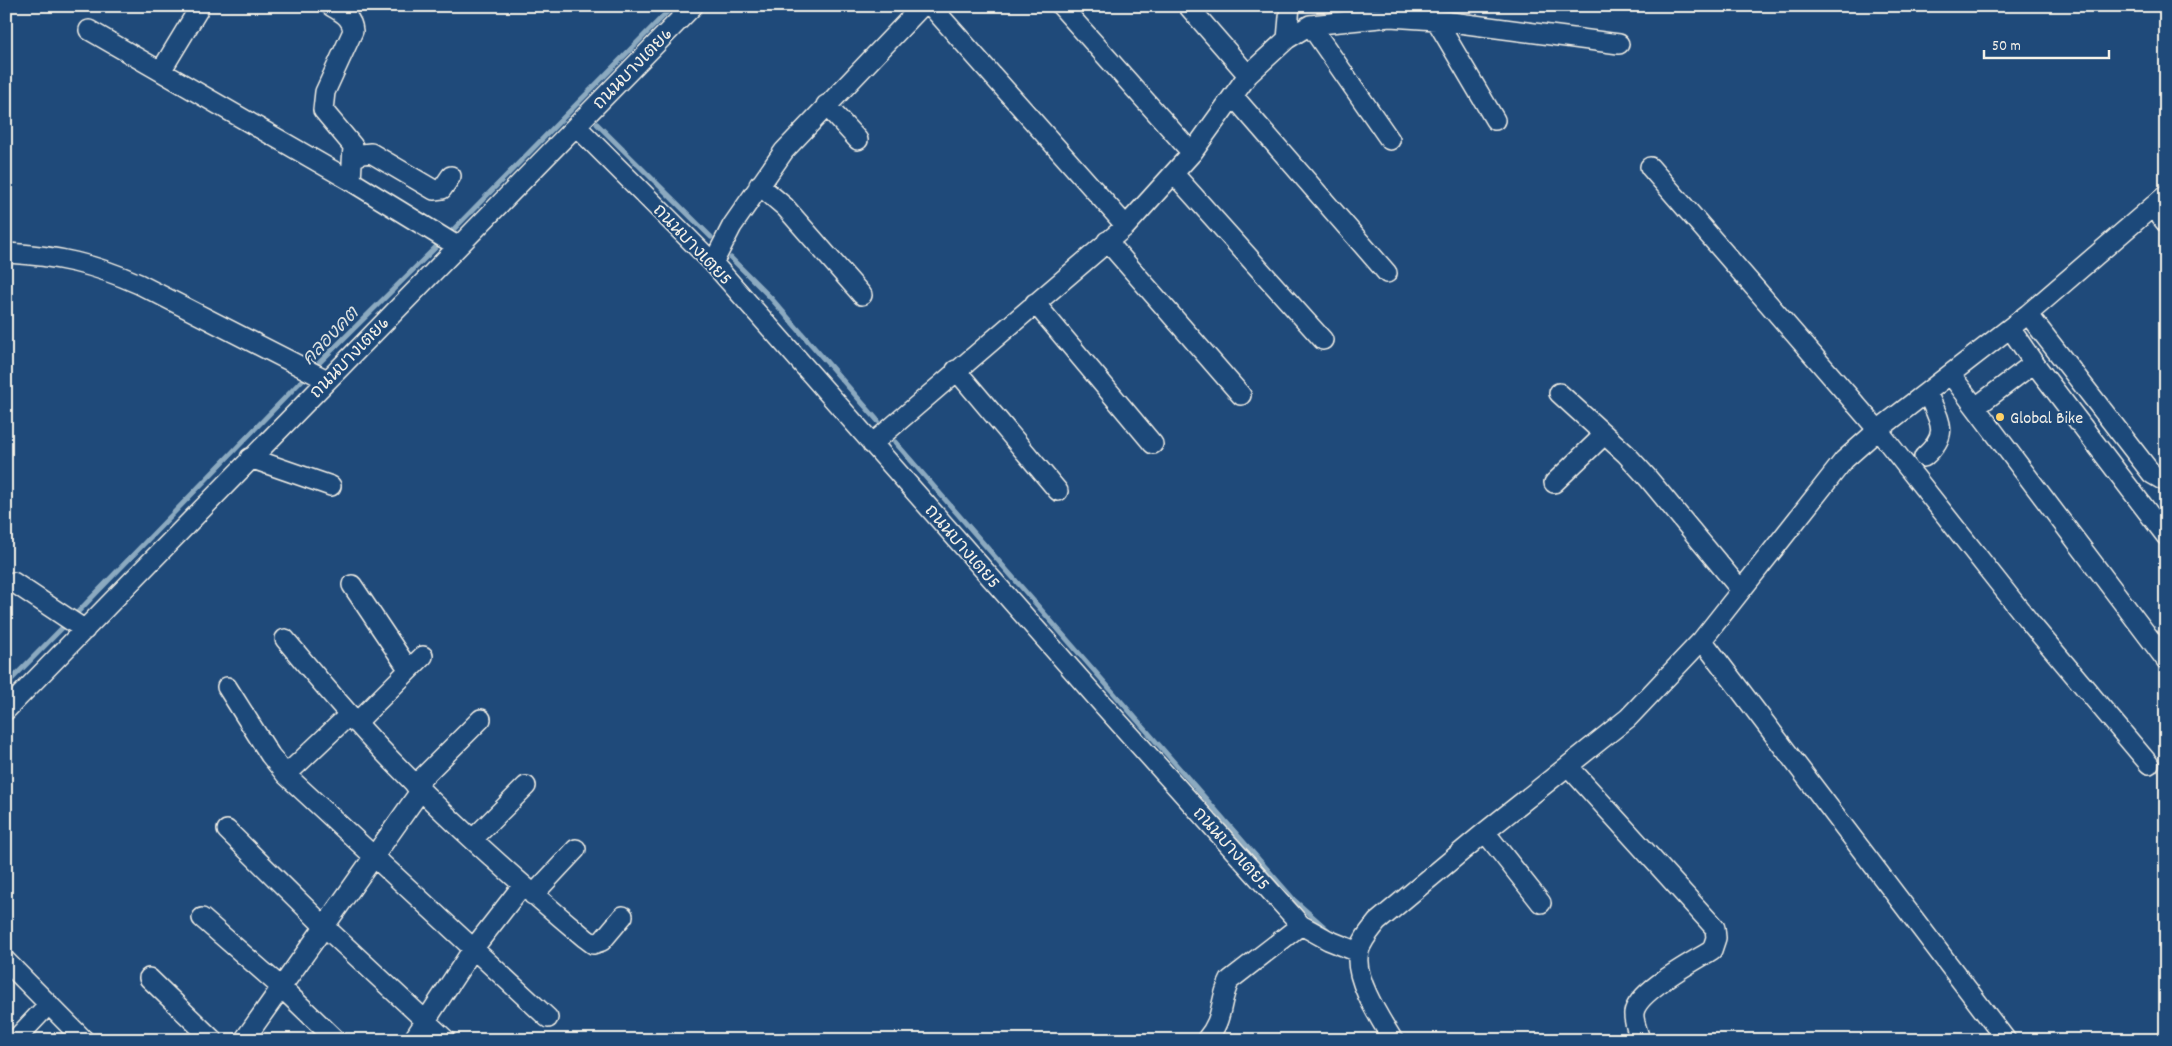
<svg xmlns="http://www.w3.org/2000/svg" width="2172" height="1046" font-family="Dekko,'Playpen Sans Thai',sans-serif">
<rect width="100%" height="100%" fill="#1f4a7a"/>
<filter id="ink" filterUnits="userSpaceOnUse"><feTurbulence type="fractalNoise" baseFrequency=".02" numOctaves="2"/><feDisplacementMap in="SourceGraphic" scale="10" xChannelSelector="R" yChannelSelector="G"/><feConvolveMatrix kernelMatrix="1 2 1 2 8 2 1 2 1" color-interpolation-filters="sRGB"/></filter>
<g filter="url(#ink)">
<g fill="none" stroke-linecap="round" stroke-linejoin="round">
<!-- stream -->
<path stroke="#8caac0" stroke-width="5" d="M597 124 711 237
M448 235 673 6
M731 258 770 297 878 421
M313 369 442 241
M895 442 1294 900 1328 930
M73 617 307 375
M6 685 67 623"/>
<!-- minor casing -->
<g stroke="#f4f1e8" stroke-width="22">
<path id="minor" d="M331 6C342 13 352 17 353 31L325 92 323 110 353 146 351 181
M931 6 1126 226
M1061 6 1192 153
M1188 6 1248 75
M1436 20 1495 120
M1310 25 1390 140
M89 30 351 181 457 246
M1287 39 1290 6
M161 71 198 10
M1234 97 1387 273
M826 105 858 140
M576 126 713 263 1104 706 1301 925 1328 940 1358 952
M354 158 362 154 371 153 434 190 442 189 451 176
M1650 167 1878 430 2028 620 2149 764
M1174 174 1323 340
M759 185 785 207 862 295
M2153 207 2166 223
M1107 241 1241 395
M8 253C57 256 94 264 139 284L327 380
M713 263 732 226 784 151 922 6
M1035 303 1153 444
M2028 314 2152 474 2166 482
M2010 328 2034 363
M956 370 1058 491
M1951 375 2166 660
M1559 393 1626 454 1647 477 1740 589
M1976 407 2034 363 2166 536
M872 444 1126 226 1192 153 1248 75 1287 39 1310 25 1390 17 1436 20 1619 44
M1924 457C1951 433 1940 422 1927 393
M250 458 331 486
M1554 483 1604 435
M13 582 85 630
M352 585 409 670
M285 639C323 685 361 730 403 772 460 831 522 885 585 938L593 944 602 941 623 916
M1702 640 2006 1040
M227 687 270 755 286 775 548 1018
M6 710 693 6
M356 723 423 656
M1569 767 1715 928 1716 938 1712 950C1693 962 1637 991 1634 1013 1633 1021 1638 1032 1640 1040
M286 775 349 715
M415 785 481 719
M227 830 325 927 446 1040
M1485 832 1541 903
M473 839 526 786
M533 895 576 849
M202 918 282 988 336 1040
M6 961 84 1040
M149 978 213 1040
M15 1040 49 1004
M244 1040 421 790
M413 1040 473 949 522 886
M1206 1040C1225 1018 1218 1003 1230 980L1301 925
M1393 1040C1380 1019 1352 976 1359 951 1362 940 1370 931 1377 922L1485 832 1628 718 1702 640 1844 460 1878 430 2028 314 2166 195"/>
</g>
<!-- minor -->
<use href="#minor" stroke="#1f4a7a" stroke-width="19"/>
</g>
</g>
<!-- markers -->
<circle fill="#ffd166" stroke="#1f4a7a" stroke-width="2" cx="2000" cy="417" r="5"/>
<g text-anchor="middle" stroke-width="4" stroke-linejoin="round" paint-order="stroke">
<!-- street labels -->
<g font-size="18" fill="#f4f1e8" stroke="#1f4a7a">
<text transform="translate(632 68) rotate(-46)" y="6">ถนนบางเตย6</text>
<text transform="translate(693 244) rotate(46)" y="6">ถนนบางเตย5</text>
<text transform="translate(349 357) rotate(-46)" y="6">ถนนบางเตย6</text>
<text transform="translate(963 546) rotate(49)" y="6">ถนนบางเตย5</text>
<text transform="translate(1232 848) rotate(48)" y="6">ถนนบางเตย5</text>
</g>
<!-- poi labels -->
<g font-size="18" fill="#f4f1e8" stroke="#1f4a7a" text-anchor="start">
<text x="2010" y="423">Global Bike</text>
</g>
<!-- water labels -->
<g font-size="19" font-style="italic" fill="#dadfde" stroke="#1f4a7a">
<text transform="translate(329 335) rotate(-46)" y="7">คลองคต</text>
</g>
</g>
<!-- margin -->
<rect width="2172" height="1046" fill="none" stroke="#1f4a7a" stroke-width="25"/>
<rect x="12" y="12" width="2147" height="1021" fill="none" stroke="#f4f1e8" stroke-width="2" filter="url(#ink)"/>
<!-- scale -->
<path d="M1984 50v8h125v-8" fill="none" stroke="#f4f1e8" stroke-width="2.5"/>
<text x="1992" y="50" font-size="15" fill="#f4f1e8" stroke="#1f4a7a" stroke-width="4" paint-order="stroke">50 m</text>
</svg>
